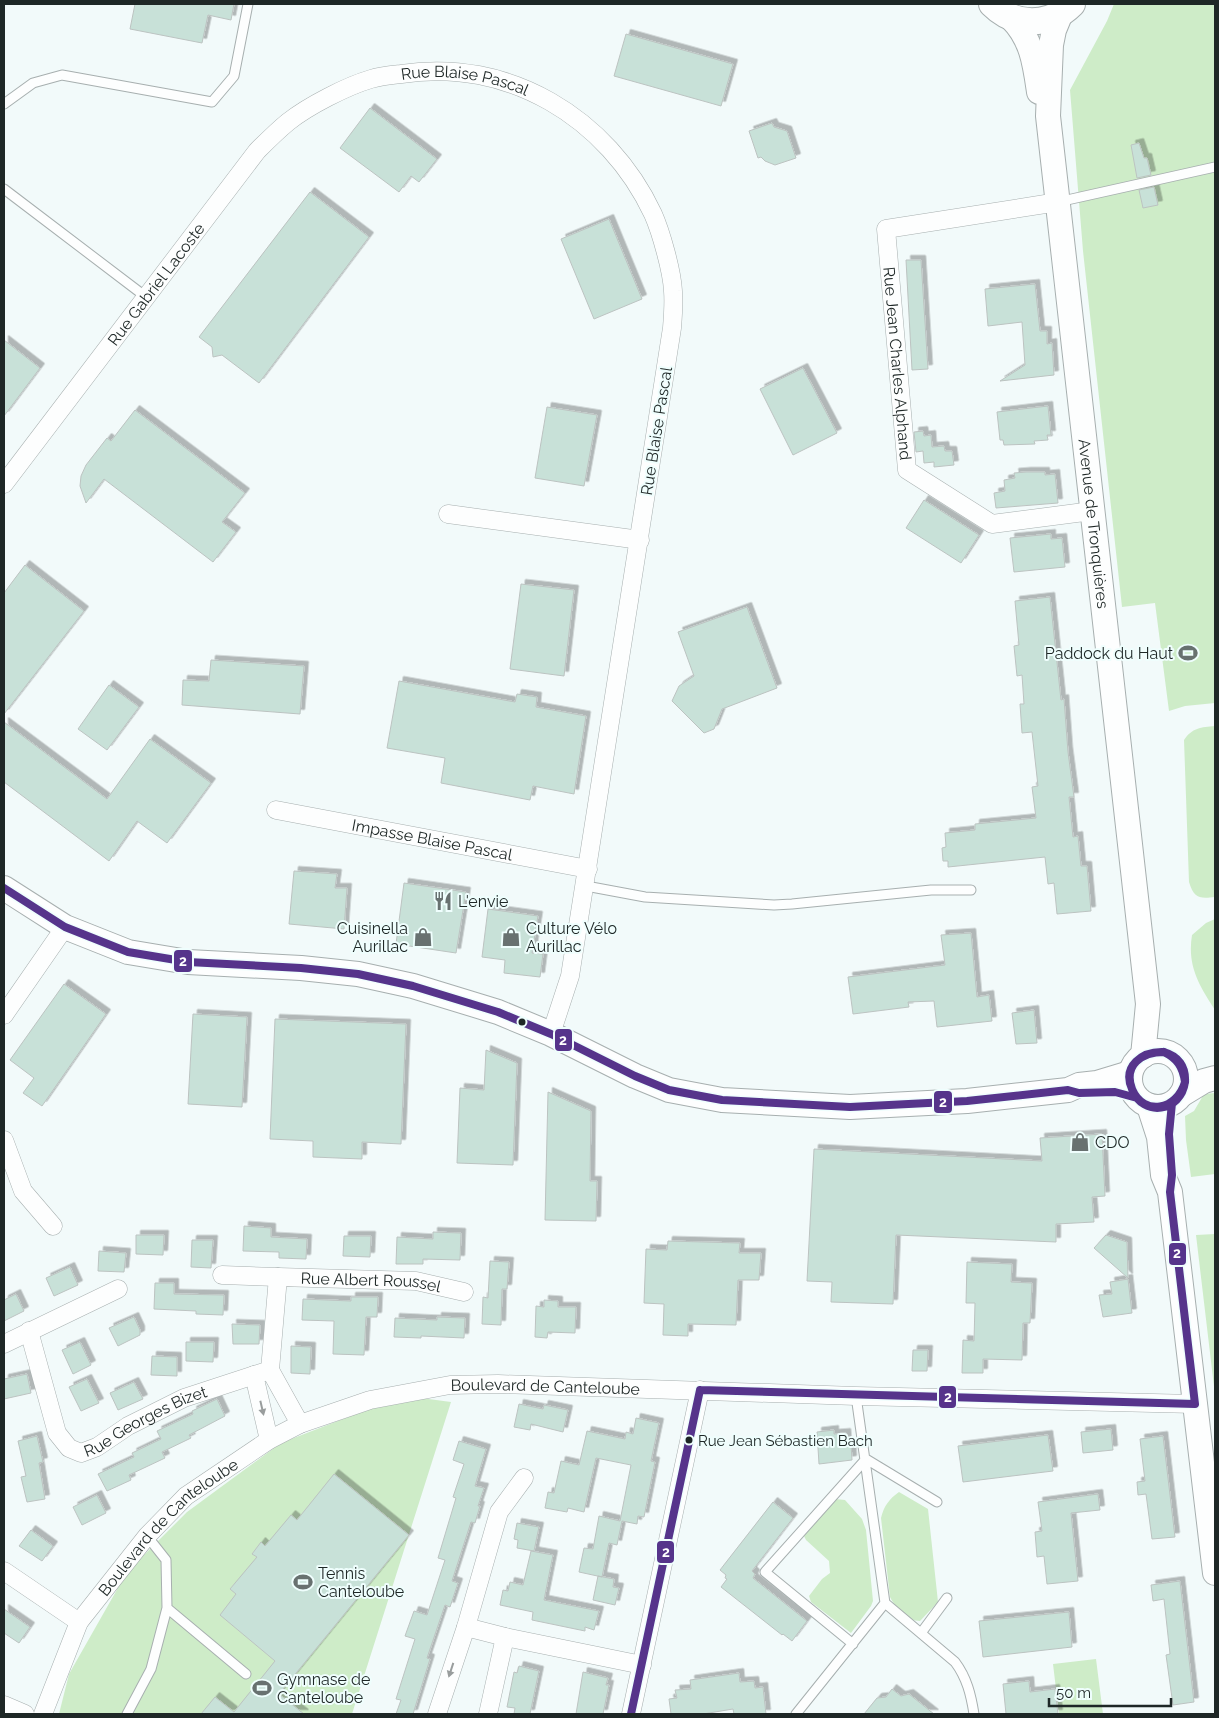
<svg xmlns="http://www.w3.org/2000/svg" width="1219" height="1718" font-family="Raleway,sans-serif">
<defs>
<filter id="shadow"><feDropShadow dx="4.5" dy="-4.5" stdDeviation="0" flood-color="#0004"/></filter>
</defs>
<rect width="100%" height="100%" fill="#f2fafa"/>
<!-- green -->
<path fill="#ceecc8" d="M1114 4H1215V703L1185 706 1169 711 1155 603 1122 607 1083 251 1070 90 1107 21Z
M1215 726V897C1199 899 1194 898 1189 882L1184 740C1192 728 1201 727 1215 726Z
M1215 919V1010C1199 985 1187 966 1192 935L1206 923Z
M1215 1093V1174L1191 1177 1186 1140 1185 1116 1194 1111 1204 1094Z
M1215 1234V1395L1196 1235Z
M421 1398 451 1402 352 1714H59L69 1674 127 1572 187 1512 281 1443 374 1407Z
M899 1492 928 1509 938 1602 920 1621C908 1621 895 1607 890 1597L881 1518C884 1506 889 1499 899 1492Z
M835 1499 845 1500 862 1519 866 1530 873 1601 871 1606 851 1633 811 1602 809 1596 822 1579 830 1573 829 1561 806 1540 804 1536Z
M1096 1659 1103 1714H1059L1053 1664Z"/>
<!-- building -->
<path fill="#c8e1d8" stroke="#bcc3c1" filter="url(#shadow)" d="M135 4H234L231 20 208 15 202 43 130 29Z
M626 34 733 64 721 106 614 76Z
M370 108 437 159 419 182 411 176 399 192 340 148Z
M772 123 774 127 787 131 796 158 775 165 765 161 761 157 758 158 749 131Z
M1139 143 1144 158H1147L1151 175 1137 178 1131 145Z
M1154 187 1158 205 1143 208 1139 190Z
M310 192 369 237 259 383 222 355 213 357 212 347 199 337Z
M609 219 642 299 594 319 561 239Z
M906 260H921L928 369 912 370Z
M1035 284 1040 331H1047V344L1052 343 1054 375 1000 381 1025 365 1022 322 988 326 985 289Z
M4 340 40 368 4 416Z
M803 368 837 433 793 455 760 389Z
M1048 406 1051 435H1047L1048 440 1034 441 1035 444 1004 445 1003 440H1000L997 412Z
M547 407 597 415 584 486 535 478Z
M135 410 245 493 222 522 236 532 213 562 104 479 86 503 80 486 81 476 86 465 107 438 111 441Z
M923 431 924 436 931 435 932 447 944 446 945 451H952L954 465 934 467V462L924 463 923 451 916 452 914 432Z
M1026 472H1045V475L1055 474 1058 503 996 508 994 493 1005 491 1004 480 1015 478 1014 473Z
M924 500 979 535 961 563 906 528Z
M1051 534V539L1062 538 1065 567 1014 572 1010 538Z
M25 565 84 611 4 714V593Z
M521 584 574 590 564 676 510 669Z
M1050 597 1061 700 1064 699 1068 752 1074 797H1069L1073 837 1078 836 1081 866H1087L1091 911 1057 914 1054 883 1048 884 1045 857 948 867V861H943L942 848 946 847 945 833 975 830V824L1036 818 1032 787 1038 786 1032 732 1022 733 1020 704H1024L1022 675 1017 676 1014 646 1019 645 1015 601Z
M747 607 777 688 722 709 714 729 704 733 672 701 679 686 694 676 678 632Z
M211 660 304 666 300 714 182 705 183 680 209 681Z
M399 681 515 702 517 694 537 697 536 707 586 716 574 794 533 786 530 800 441 783 445 758 387 748Z
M109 685 139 707 107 750 78 729Z
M4 722 107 799 150 739 211 783 167 843 137 821 109 861 4 782Z
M294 871 337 874 335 888H347L344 929 289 924Z
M404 883 466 892 456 953 396 944Z
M488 909 538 916 532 953 543 954 540 977 504 973 505 960 482 957Z
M971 933 977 997 989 995 992 1021 937 1027 934 1001 908 1002 909 1007 853 1014 848 977 945 965 941 935Z
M64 984 106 1014 42 1106 23 1093 34 1078 10 1060Z
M1034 1010 1037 1043 1016 1044 1012 1013Z
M193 1014 247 1017 242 1107 188 1104Z
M275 1019 406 1024 401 1144 362 1142V1159L313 1157V1141L270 1139Z
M486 1050 517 1063 513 1165 457 1163 460 1088 484 1090Z
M548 1092 591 1111 590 1181H597L596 1221 545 1220Z
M1102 1134 1105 1196 1092 1197 1094 1222 1056 1224V1242L896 1235 893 1304 831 1302 832 1282 807 1281 814 1149 1042 1161 1040 1138Z
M244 1226 271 1228V1237L307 1239 306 1259 279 1258V1252L243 1251Z
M433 1232 461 1233 460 1260 423 1259V1264H396L397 1237 433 1239Z
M136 1235H164L163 1255 136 1254Z
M1106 1235 1127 1242 1128 1278 1094 1248Z
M344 1236H371L370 1257 343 1256Z
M192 1240H213L211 1268 191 1267Z
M668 1241 740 1243 739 1253H761L759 1280H738L736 1325 688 1324V1336L663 1335 664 1304 644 1303 646 1249 667 1250Z
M99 1251 126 1253 124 1272 98 1271Z
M490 1261 509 1262 507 1289H502L501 1325 482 1324 483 1297 488 1298Z
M967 1262 1012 1264 1011 1282 1032 1283 1030 1323H1023L1022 1360 983 1359V1373H962L963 1340 974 1341 975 1303H966Z
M70 1267 78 1285 54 1296 46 1278Z
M1128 1279 1132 1313 1103 1317 1099 1295 1112 1294 1110 1282Z
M155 1283H174V1294L224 1295 223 1315 196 1314V1311L154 1309Z
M16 1294 24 1311 4 1321V1300Z
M351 1297H378L377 1317H366L364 1355 333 1354 334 1321 302 1320 303 1299 351 1301Z
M544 1300 558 1301V1307H576L575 1333 548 1332 547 1338 535 1337 536 1306 544 1307Z
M134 1317 140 1330V1335L118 1346 109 1328Z
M437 1317 465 1318 464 1338 421 1336V1338L394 1337 395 1318 437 1320Z
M232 1324 260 1325 259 1344H233Z
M80 1342 91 1365 73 1374 62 1350Z
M186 1342H214L213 1362 186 1361Z
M291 1346 311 1347 310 1374 291 1373Z
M913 1350H928L927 1371H912Z
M152 1356 177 1357V1376L151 1375Z
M27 1374 31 1393 4 1399V1379Z
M87 1379 99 1403 81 1411 69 1387Z
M134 1382 143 1399 118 1410 110 1393Z
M217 1399 225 1416 189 1435 191 1438 162 1452 165 1458 129 1475 131 1480 107 1491 98 1474 134 1457 132 1453 161 1439 157 1431 193 1414 192 1411Z
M519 1404 543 1409 544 1405 568 1410 563 1432 531 1424 530 1430 514 1427Z
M636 1418 659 1423 651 1461 655 1462 644 1517 638 1516 637 1524 622 1521 617 1545 609 1543 602 1577 579 1572 584 1548 593 1549 599 1516 620 1521 631 1465 596 1458 584 1512 568 1508 567 1512 545 1508 548 1492 554 1493 561 1461 579 1465 587 1431 625 1439 626 1432 633 1434Z
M1111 1429 1113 1450 1083 1453 1081 1432Z
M834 1430V1434L846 1433 847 1444H851L852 1460 819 1464 817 1432Z
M1048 1435 1053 1471 963 1482 958 1446Z
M37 1436 43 1462 39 1463 45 1499 27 1502 21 1477 26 1476 18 1441Z
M1163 1436 1175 1537 1152 1539 1146 1494 1138 1495 1137 1482 1145 1481 1140 1439Z
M459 1441 486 1449 475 1486 484 1488 478 1506H480L475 1523 471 1522 452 1581 458 1583 450 1607 445 1605 427 1658 430 1659 413 1714H396L401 1700 396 1699 415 1639 405 1636 414 1611 427 1615 445 1560 438 1558 456 1498 453 1497 464 1464 453 1460Z
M334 1474 409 1535 279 1694 304 1714H201L215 1697 234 1712 275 1661 220 1615 236 1594 230 1589 257 1557 252 1554 261 1542 265 1546 291 1515 297 1520Z
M1098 1494 1100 1510 1071 1513 1078 1581 1047 1584 1044 1556 1037 1557 1035 1532 1042 1531 1038 1502Z
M97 1495 106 1513 82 1525 73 1507Z
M773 1502 793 1518 752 1571 755 1574 753 1578 807 1621 792 1641 783 1634 782 1635 721 1587 727 1579 725 1578 726 1575 720 1570Z
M517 1523 539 1527 534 1551 517 1548 518 1540 514 1539Z
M31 1530 53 1546 42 1561 19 1546Z
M531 1551 553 1555 544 1600 599 1611 594 1630 585 1627V1631L532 1620 533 1612 500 1605 503 1590 508 1591 510 1582 523 1585Z
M598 1576 614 1579 613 1587 619 1588 615 1605 593 1600Z
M1180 1581 1194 1702 1173 1705 1166 1655 1170 1654 1164 1599 1153 1601 1151 1585Z
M4 1609 30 1627 19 1643 4 1633Z
M1069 1612 1072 1647 983 1657 979 1621Z
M519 1666 539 1671 530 1714H514L515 1708 507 1707 514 1672 517 1673Z
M583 1672 608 1678 606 1685H609L603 1714H576Z
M739 1673 740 1682 754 1681 755 1688 763 1687 766 1714H734L733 1709 703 1714H671L669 1699 677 1698 675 1690 691 1689 690 1680Z
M1029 1681 1030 1692 1055 1689 1058 1714H1006L1003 1684Z
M892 1689 901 1696 909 1694 934 1714H864L877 1698 886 1697Z"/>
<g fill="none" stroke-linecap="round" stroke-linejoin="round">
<!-- lane casing -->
<g stroke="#a7afaf" stroke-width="11">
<path id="lane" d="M4 104 33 83 62 75 212 102 234 76 248 4
M4 189 146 297
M1058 202 1215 167
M586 886 645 897 774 905 792 904 931 890H971
M856 1396 885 1603
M167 1608 246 1674
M921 1633 947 1598
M853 1644 765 1572 866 1459 937 1502
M127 1714 151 1669 167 1608 166 1560 147 1536
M796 1714 885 1603 955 1662C967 1678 971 1695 974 1714"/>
</g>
<!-- street casing -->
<g stroke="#a7afaf" stroke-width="19">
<g id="street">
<path id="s1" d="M1058 202 886 229 907 470 992 524 1092 511"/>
<path id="s2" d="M4 484 257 151C267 141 277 131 288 122 308 106 347 86 371 79 381 76 392 75 401 74 508 57 608 118 653 214 661 232 672 271 673 291 674 303 673 316 672 328L570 976 551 1034"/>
<path d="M448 514 640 540"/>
<path id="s3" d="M276 810 588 869"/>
<path d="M4 1015 65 927"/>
<path d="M4 1140 23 1191 53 1226"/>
<path d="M222 1275 278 1277"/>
<path id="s4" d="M29 1331 57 1433 69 1448 81 1453 97 1447 128 1426 184 1398 270 1370 278 1277 416 1281 464 1292"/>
<path d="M4 1344 118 1289"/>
<path d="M270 1370 300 1424"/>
<path d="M254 1375 269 1440"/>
<path d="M4 1571 79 1622"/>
<path d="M466 1627 505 1637 642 1665"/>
<path d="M4 1705 25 1714"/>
<path id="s5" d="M43 1714 79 1622 147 1536 186 1496 269 1440 300 1424 370 1400 450 1385 498 1384 856 1396 1195 1404"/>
<path d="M437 1714 466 1627 499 1512 524 1478"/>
<path d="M488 1714 505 1637"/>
<path d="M631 1714 700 1390"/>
</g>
</g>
<!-- secondary casing -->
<g stroke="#a7afaf" stroke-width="26">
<g id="secondary">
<path id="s6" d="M1061 13 1054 30 1051 45 1048 116 1148 1004 1143 1056"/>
<path d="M1011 18C1032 39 1035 64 1039 92"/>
<path d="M4 888 65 927 128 952 188 962 301 968 358 974 413 986 498 1012 551 1034 635 1076 669 1090 722 1100 850 1107 967 1101 1068 1090 1079 1085 1097 1083 1130 1073"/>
<circle cx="1158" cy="1079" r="28"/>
<path d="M1181 1095 1204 1081 1215 1078"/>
<path d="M1149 1106 1159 1137 1163 1175 1170 1192 1215 1573"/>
</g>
</g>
<!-- primary casing -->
<g stroke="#a7afaf" stroke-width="28">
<path id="primary" d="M992 4C1015 27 1049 27 1072 4"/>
</g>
<!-- lane -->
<use href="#lane" stroke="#fdfefe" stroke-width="9"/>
<!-- street -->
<use href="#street" stroke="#fdfefe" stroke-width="18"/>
<!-- secondary -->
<use href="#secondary" stroke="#fdfefe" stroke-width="24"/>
<!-- primary -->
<use href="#primary" stroke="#fdfefe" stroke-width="26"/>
<!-- bus-1 casing -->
<g stroke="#effefd" stroke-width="11">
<path id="bus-1" d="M4 888 65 927 128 952 188 962 301 968 358 974 413 986 498 1012 551 1034 635 1076 669 1090 722 1100 850 1107 967 1101 1068 1090 1079 1093 1115 1092 1137 1098
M1164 1052C1177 1058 1183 1067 1185 1082
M1164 1052C1178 1056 1186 1066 1185 1082
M1132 1089C1144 1117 1177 1110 1185 1082
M1132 1089C1143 1118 1181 1112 1185 1082
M1132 1089C1122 1066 1142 1051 1164 1052
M1132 1089C1123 1065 1142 1052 1164 1052
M1172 1103 1169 1134 1172 1175 1170 1192 1195 1404
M700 1390 1195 1404
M631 1714 700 1390"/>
</g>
<!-- bus-1 -->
<use href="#bus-1" stroke="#56348b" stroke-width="8"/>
</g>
<!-- one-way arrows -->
<defs><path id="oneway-solid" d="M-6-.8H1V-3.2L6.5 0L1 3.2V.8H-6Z" transform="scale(1.25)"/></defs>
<g fill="#999d9d">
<use href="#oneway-solid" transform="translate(262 1408) rotate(77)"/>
<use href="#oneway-solid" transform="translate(451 1670) rotate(108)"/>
</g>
<!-- icons -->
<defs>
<g id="stadium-bare" transform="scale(1.5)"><path d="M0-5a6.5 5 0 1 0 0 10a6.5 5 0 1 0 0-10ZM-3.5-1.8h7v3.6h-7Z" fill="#687170" stroke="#effefd" stroke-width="2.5" paint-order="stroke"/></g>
<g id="restaurant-bare" transform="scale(1.5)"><path d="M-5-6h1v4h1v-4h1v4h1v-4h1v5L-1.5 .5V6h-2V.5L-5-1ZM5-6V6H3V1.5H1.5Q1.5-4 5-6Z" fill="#687170" stroke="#effefd" stroke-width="2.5" paint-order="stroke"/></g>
<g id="shop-bare" transform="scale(1.5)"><path d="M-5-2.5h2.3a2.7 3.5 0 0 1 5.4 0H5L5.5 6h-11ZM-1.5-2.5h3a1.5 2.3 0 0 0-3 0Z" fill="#687170" stroke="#effefd" stroke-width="2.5" paint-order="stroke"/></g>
</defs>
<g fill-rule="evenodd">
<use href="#stadium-bare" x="1188" y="653"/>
<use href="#restaurant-bare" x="443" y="901"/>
<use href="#shop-bare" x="423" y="937"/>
<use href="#shop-bare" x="511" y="937"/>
<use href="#shop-bare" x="1080" y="1142"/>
<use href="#stadium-bare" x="303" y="1582"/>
<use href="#stadium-bare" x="262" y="1688"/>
</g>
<!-- markers -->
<g fill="#1e2726" stroke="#effefd" stroke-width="2">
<circle cx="522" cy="1022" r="4.5"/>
<circle cx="689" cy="1440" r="4.5"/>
</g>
<g text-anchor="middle" stroke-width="4" stroke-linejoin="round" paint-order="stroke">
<!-- bus labels -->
<g font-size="15" fill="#1e2726" stroke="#effefd" text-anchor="start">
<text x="698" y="1446">Rue Jean Sébastien Bach</text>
</g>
<!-- street labels -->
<g font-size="16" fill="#1e2726" stroke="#effefd">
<text dy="6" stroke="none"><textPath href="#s2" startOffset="650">Rue Blaise Pascal</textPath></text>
<text dy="6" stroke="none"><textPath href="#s2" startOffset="251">Rue Gabriel Lacoste</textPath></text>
<text dy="6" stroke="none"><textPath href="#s1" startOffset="309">Rue Jean Charles Alphand</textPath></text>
<text transform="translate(656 431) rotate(-81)" y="6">Rue Blaise Pascal</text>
<text dy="6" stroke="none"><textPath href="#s6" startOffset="515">Avenue de Tronquières</textPath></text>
<text dy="6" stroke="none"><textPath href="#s3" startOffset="159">Impasse Blaise Pascal</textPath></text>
<text dy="6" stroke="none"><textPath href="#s4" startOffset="532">Rue Albert Roussel</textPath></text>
<text dy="6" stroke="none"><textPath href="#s5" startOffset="650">Boulevard de Canteloube</textPath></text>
<text dy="6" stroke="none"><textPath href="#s4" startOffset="210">Rue Georges Bizet</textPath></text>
<text dy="6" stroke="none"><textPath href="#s5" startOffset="230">Boulevard de Canteloube</textPath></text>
</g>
<!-- poi labels -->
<g font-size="16" fill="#1e2726" stroke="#effefd" text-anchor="start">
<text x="1173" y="659" text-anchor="end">Paddock du Haut</text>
<text x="458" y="907">L'envie</text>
<text x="408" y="934" text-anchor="end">Cuisinella<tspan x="408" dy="18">Aurillac</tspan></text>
<text x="526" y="934">Culture Vélo<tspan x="526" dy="18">Aurillac</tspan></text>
<text x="1095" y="1148">CDO</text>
<text x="318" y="1579">Tennis<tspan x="318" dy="18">Canteloube</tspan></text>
<text x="277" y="1685">Gymnase de<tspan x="277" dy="18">Canteloube</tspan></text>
</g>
</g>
<g stroke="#effefd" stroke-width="2">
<rect x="173" y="949" width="20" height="24" rx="5" fill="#56348b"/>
<rect x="554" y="1028" width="19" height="24" rx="5" fill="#56348b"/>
<rect x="933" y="1090" width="20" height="24" rx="5" fill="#56348b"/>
<rect x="1168" y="1242" width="19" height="24" rx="5" fill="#56348b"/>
<rect x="938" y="1385" width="19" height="24" rx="5" fill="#56348b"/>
<rect x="656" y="1540" width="19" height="24" rx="5" fill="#56348b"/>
</g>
<g font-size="14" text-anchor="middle" font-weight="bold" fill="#fff">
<text x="183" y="966">2</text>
<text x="563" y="1045">2</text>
<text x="943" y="1107">2</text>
<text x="1177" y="1258">2</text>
<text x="948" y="1402">2</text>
<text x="666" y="1557">2</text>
</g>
<!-- border -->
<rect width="1219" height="1718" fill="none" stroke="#1e2726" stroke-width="10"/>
<!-- scale -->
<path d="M1049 1698v8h122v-8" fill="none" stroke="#1e2726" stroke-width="2.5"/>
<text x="1056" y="1698" font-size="15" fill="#1e2726" stroke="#effefd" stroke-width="4" paint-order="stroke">50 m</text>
</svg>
